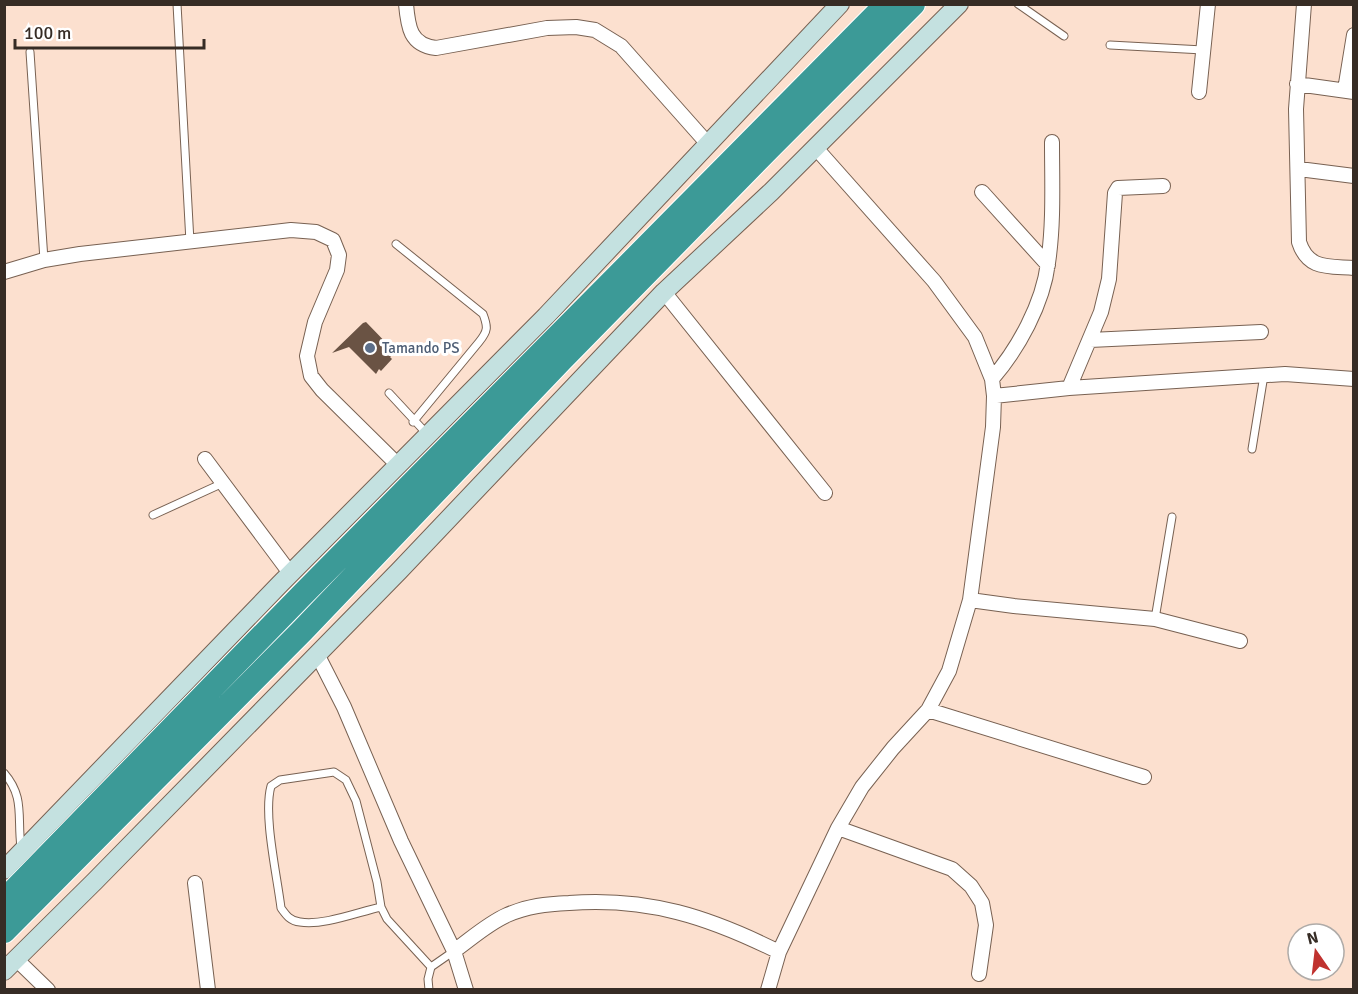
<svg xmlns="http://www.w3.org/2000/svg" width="1358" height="994" font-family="Signika,sans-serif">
<rect width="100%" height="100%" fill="#fce0cf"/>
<!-- building -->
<path fill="#6a5344" d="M366 322 395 352 390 357 392 359 381 371 379 369 376 374 349 347 332 353 363 323Z"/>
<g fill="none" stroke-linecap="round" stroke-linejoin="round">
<!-- lane casing -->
<g stroke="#786152" stroke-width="9">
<path id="lane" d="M177 4 190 242
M1018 4 1064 36
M1110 45 1203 50
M30 52 44 260
M396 244 483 314C488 327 488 331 479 342L413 422
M389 393 428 435
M1252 449 1264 375
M153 515 223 483
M1155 619 1172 517
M4 773C25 797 17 817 21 847
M381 907C358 912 323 926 300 922 290 921 286 915 281 908 277 875 263 815 271 786L280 780 334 772 346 780 356 801 377 882 381 907 387 919 431 967
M429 990 428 979 431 967 454 951"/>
</g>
<!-- street casing -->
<g stroke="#786152" stroke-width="16">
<path id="street" d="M406 4C408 27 410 45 436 48L547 28 576 27 595 30 621 46 708 144
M1304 4 1296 109 1299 242C1308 270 1328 266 1354 268
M1297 84 1354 92
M1345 90 1354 35
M1199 92 1208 4
M1299 169 1354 176
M982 192 1048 265
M4 272 44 260 80 254 291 230 316 232 333 240 339 255 337 270 315 322 307 356 311 376 322 390 398 465
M664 292 825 493
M1090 340 1261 332
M992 379C1018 349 1043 304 1048 263 1054 223 1052 182 1052 142
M1069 388 1101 312 1109 279 1115 193 1118 188 1163 186
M994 396 1069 388 1285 374 1354 379
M205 459 290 573
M970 600 1014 606 1155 619 1240 641
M317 654 344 707 401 841 454 951 466 990
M928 710 1144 777
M838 828 952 869 971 886 982 903 986 925 979 974
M195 883 208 990
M454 951C471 939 487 924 507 915 527 906 547 904 569 903 648 897 709 917 779 952
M16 959 48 990
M768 990 779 952 838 828 862 787 893 748 928 710 949 671 970 600 993 427 994 396 992 379 975 337 934 281 815 147"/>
</g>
<!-- secondary casing -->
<g stroke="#786152" stroke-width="20">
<path id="secondary" d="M4 870 280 584 546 316 840 4
M4 971 95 881 399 571 664 292 771 192 959 4"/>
</g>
<!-- highway casing -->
<g stroke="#fff" stroke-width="26">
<path id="highway" d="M4 901 304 593 887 4
M4 931 303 630 561 360 770 147 913 4"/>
</g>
<!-- lane -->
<use href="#lane" stroke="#fff" stroke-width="7"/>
<!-- street -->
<use href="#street" stroke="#fff" stroke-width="14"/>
<!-- secondary -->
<use href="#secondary" stroke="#c4e1e0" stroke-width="18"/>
<!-- highway -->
<use href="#highway" stroke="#3c9a97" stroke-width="24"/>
</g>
<!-- markers -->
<circle fill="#5c6f8a" stroke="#fff" stroke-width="2" cx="370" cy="348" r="6"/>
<g text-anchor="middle" stroke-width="6" stroke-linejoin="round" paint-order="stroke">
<!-- service labels -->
<g font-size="15" fill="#4e5e75" stroke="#fff" text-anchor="start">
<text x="382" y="353">Tamando PS</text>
</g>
</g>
<!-- border -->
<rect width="1358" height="994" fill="none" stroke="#362c25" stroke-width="12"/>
<!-- north arrow -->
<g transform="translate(1316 952) rotate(346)"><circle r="28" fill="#ffffff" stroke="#afaba8" stroke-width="1.5"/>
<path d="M0-4.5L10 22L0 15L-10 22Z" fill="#c0322f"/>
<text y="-9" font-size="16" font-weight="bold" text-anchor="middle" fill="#362c25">N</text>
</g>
<!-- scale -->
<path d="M15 39v9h189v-9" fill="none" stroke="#362c25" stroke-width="3"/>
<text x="24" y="39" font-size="18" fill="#362c25" stroke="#ffffff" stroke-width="4.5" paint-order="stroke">100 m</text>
</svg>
